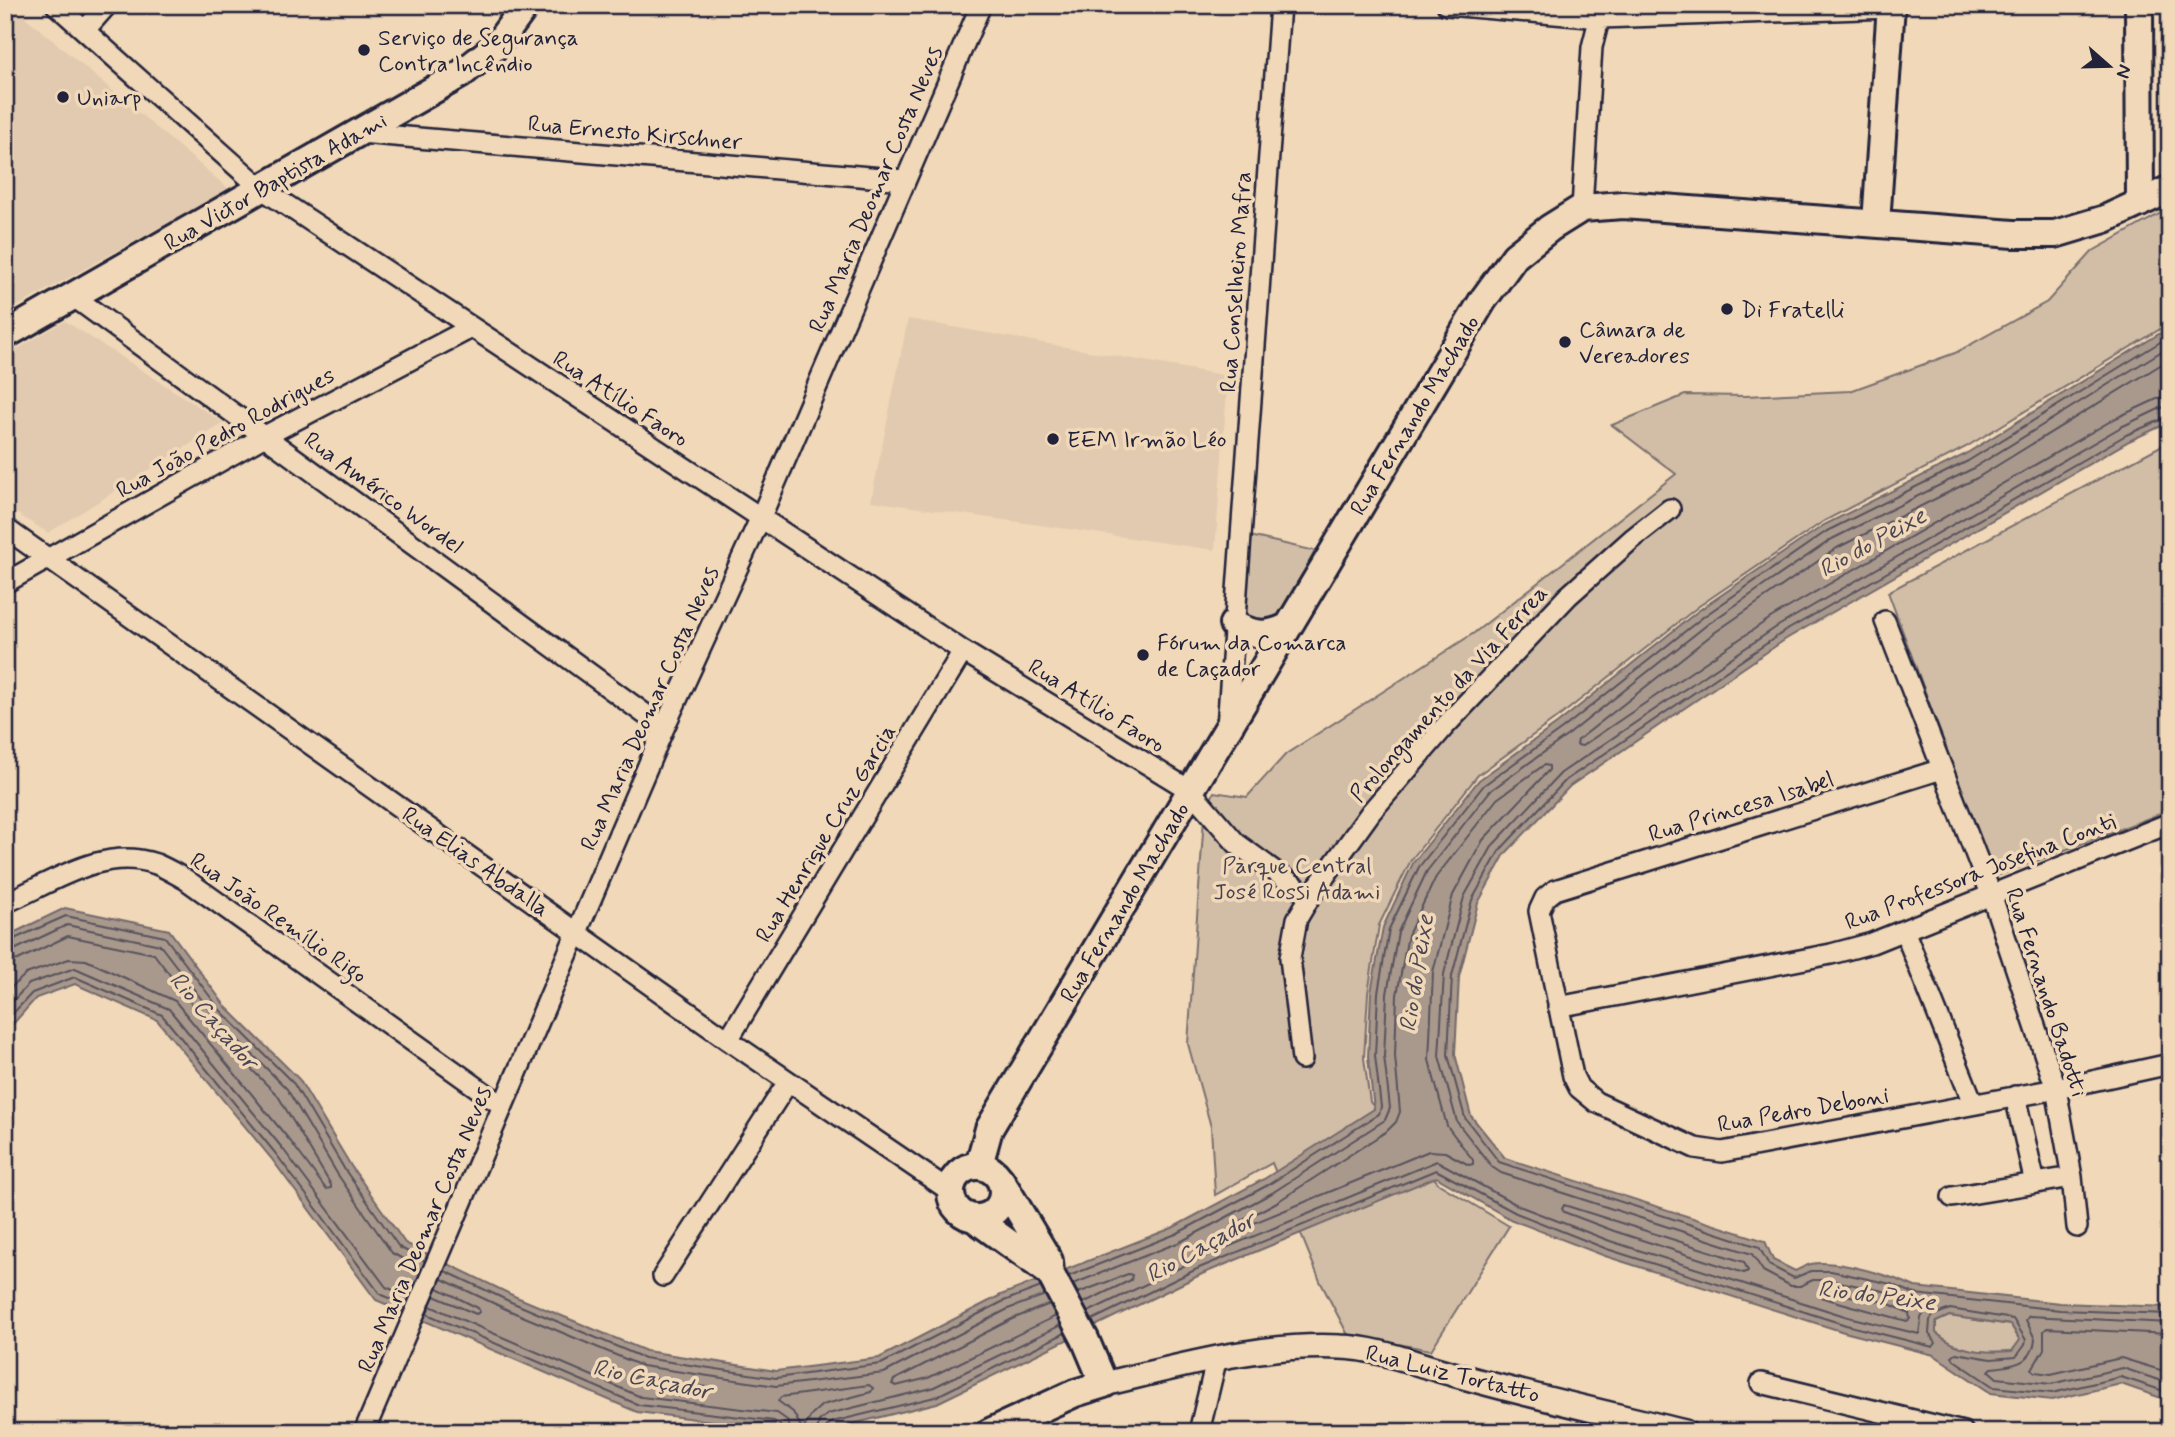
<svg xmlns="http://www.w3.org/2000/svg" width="2175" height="1437" font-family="Mynerve,sans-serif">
<rect width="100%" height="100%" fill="#f0d8b8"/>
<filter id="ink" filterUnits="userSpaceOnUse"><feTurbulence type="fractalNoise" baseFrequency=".0143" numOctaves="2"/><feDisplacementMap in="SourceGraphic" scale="14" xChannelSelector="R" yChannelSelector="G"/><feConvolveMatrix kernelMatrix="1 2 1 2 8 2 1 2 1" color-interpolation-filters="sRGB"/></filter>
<g filter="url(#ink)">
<!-- built -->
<path fill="#e1caaf" d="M5 5H11L229 189 5 313Z
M908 319 1228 376 1215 550 871 501Z
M65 321 224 423 48 533 5 506V356Z"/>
<!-- green -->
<path fill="#d2bea6" stroke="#7a7070" stroke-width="2" d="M2170 208V323L1966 447 1824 521 1699 606 1561 715 1478 775 1411 860 1379 925 1368 993 1364 1058 1370 1102 1439 1184 1509 1226 1431 1350 1348 1335 1320 1281 1272 1163 1215 1195 1211 1127 1188 1044 1204 818 1214 792 1247 797 1286 754 1474 633 1676 474 1612 425 1685 395 1745 396 1850 391 1955 353 2047 302 2093 251Z
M2170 441V810L1994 877 1888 592Z
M1250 536 1315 551 1279 620 1247 627 1242 613Z
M1949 1316 2011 1325 2020 1341 2012 1351C1983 1353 1959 1352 1936 1333V1322Z"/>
<!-- water -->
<path fill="#a9998d" stroke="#73696c" stroke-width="2" fill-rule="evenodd" d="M2170 327V422L2129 441 1786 639 1570 786 1505 854 1478 903 1459 977 1455 1054 1471 1116 1505 1158 1765 1241 1773 1260 1795 1271C1800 1269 1806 1265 1811 1264 1836 1259 1892 1276 1915 1287L2060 1303 2170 1307V1401L2121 1384 2052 1400 1991 1393 1934 1355 1844 1332 1605 1256 1512 1220 1436 1177 1202 1274 937 1403 820 1432H802L637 1412 376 1300 271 1158 157 1020 75 984 36 998 5 1033V937L65 908 169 930 226 1007 299 1079 351 1166 405 1243 514 1296 646 1351 776 1371 879 1358 1001 1295 1172 1228 1264 1179 1374 1109 1368 1057 1371 992 1383 927 1413 863 1479 780 1558 723 1698 611 1824 525 1964 455ZM1949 1316 2011 1325 2020 1340 2012 1351C1983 1353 1959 1352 1936 1333V1322Z"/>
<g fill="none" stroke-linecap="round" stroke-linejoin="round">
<!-- shore -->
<path stroke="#58525c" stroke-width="2" d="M2170 359 1977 478 1837 548 1714 633 1578 740 1577 745 1582 746 1772 617 2116 418 2157 399 2170 397
M2170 416 2126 435 1782 633 1566 780 1500 850 1472 900 1452 976 1448 1055 1465 1118 1499 1162 1759 1247 1769 1265 1794 1278 1811 1271H1831L1891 1284 1915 1294 2060 1310 2170 1314
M1544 765 1549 766V770L1483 840 1453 895 1433 972 1429 1060 1447 1126 1473 1160V1164L1469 1165 1445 1152 1429 1151 1232 1232V1226L1277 1202 1387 1131 1396 1122 1400 1112 1395 1056 1397 995 1408 935 1436 877 1497 799Z
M5 943 66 916 165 937 221 1011 294 1084 345 1170 399 1247 425 1261
M5 952 14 950 67 925 160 945 215 1017 287 1089 338 1175 392 1253 421 1269
M5 962 18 960 68 936 154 954 207 1024 278 1096 331 1185V1188L326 1189 291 1142 175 1001 86 960 69 959 26 974 5 993
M5 1009 29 984 75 968 169 1009 283 1149 386 1287 409 1297
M5 1022 32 993 75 977 162 1015 276 1154 380 1294 406 1305
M1564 1205 1744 1262 1748 1271 1744 1273 1614 1231 1564 1212 1562 1209Z
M445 1271 511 1302 644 1358 776 1378 881 1364 1004 1301 1041 1287
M1069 1276 1176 1234 1268 1185 1379 1114 1381 1107 1375 1056 1378 993 1389 929 1419 867 1484 785 1562 729 1703 617 1827 531 1968 461 2170 336
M442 1279 508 1310 642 1366 776 1386 884 1373 1008 1309 1045 1295
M1073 1284 1180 1242 1272 1193 1385 1120 1390 1108 1384 1056 1387 994 1398 932 1427 871 1490 791 1568 735 1708 624 1832 539 1972 469 2170 346
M1821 1291 1885 1302 1909 1313 1910 1319 1907 1321 1820 1297 1819 1294Z
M1078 1293 1128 1274 1132 1275 1131 1280 1083 1303
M434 1296 476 1314 480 1312 478 1308 438 1288
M1050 1304 1012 1319 894 1380 892 1384 896 1386 928 1378 1056 1316
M430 1306 641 1397 777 1413 787 1420 790 1432
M1088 1312 1196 1260 1437 1161 1519 1206 1610 1241 1848 1317 1919 1334 1921 1318 1927 1308 1925 1304 1911 1302 1888 1292 1830 1280H1813L1800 1286H1791L1763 1271 1752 1254 1501 1173 1492 1167 1457 1122 1439 1056 1444 974 1464 897 1493 845 1561 773 1778 626 2121 427 2161 408 2170 407
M427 1314 639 1405 774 1421 780 1425 781 1432
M1092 1320 1199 1268 1436 1170 1516 1213 1607 1249 1846 1325 1933 1347 1936 1343 1929 1334 1930 1320 1934 1315 1950 1309 2013 1319 2026 1340 2025 1345 2016 1357 1991 1359 1956 1353 1952 1356 1954 1360 1994 1387 2052 1393 2121 1377 2170 1393
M2170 1323 2029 1316 2026 1320 2035 1339C2033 1364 2012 1366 1992 1368L1989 1371 1997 1378 2051 1384 2123 1368 2170 1384
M2170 1334 2047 1328 2044 1331V1349L2032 1369 2035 1372 2051 1374 2121 1358 2170 1373
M637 1376 706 1387 709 1391 705 1394 644 1386 634 1382V1378Z
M869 1385 873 1388 871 1392 822 1405 812 1414 804 1428 801 1427 793 1412 778 1401 781 1397Z
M817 1432 819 1421 828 1414 932 1388 1061 1325
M826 1432 827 1426 832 1422 935 1397 1065 1333"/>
<!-- minor casing -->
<g stroke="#22223b" stroke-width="24">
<path id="minor" d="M56 5 262 189 963 651 1191 791 1236 843 1310 897
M1447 5 1601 18 1891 8
M85 30 107 5
M360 133 905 180
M1582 208 1592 47 1602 8
M74 297 664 728
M5 528 728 1040 950 1191
M5 583 265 436 471 328
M1885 621 1991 894 2056 1089 2072 1177 2077 1227
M1227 727 1280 5
M1942 769 1555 890 1545 898 1539 911 1573 1076 1579 1088 1596 1102 1695 1148 1722 1152 2056 1089 2170 1064
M5 903C51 883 104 845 156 864 166 868 176 874 185 879L503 1106
M1904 930 1973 1103
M1558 1007 1831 954 1872 943 2170 823
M728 1040 963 651
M1302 1059 1290 958 1297 919 1310 897 1371 812 1445 726 1568 596 1632 539 1670 509
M2015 1096 2035 1183
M1952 1197 2072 1177
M663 1276 788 1082
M1761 1383 1963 1432
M364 1432 664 728 760 519 981 5
M1199 1432 1217 1357"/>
</g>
<!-- tertiary casing -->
<g stroke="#22223b" stroke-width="28">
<path id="tertiary" d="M1104 1384C1181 1366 1260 1343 1340 1347 1379 1348 1415 1364 1453 1374 1529 1396 1607 1413 1685 1432"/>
</g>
<!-- secondary casing -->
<g stroke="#22223b" stroke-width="32">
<path id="secondary" d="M2139 5 2140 203
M1876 223 1891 5
M5 335 461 74 496 46 526 5
M1233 624C1252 635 1266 637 1285 628
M979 1165 989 1129 1483 300 1515 256 1550 228 1582 208 1623 205 2014 234H2055L2105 219 2170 189
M951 1192a26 26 0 1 1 52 0a26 26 0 1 1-52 0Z
M974 1218 1050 1273
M990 1432 1075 1393 1104 1384 1085 1339 1050 1273 1049 1261 1000 1179"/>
</g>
<!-- minor -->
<use href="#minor" stroke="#f0d8b8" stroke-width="19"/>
<!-- tertiary -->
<use href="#tertiary" stroke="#f0d8b8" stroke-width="23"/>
<!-- secondary -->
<use href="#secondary" stroke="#f0d8b8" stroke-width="26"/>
</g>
</g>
<!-- markers -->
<g fill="#22223b" stroke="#f0d8b8" stroke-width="2.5">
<circle cx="364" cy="50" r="7"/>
<circle cx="63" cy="97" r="7"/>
<circle cx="1727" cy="309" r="7"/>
<circle cx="1565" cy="342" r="7"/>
<circle cx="1053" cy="439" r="7"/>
<circle cx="1143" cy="655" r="7"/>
</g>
<g text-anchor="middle" stroke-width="7" stroke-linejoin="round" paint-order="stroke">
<!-- poi labels -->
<g font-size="23" fill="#22223b" stroke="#f0d8b8" text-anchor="start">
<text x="378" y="45">Serviço de Segurança<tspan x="378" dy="26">Contra Incêndio</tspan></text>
<text x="77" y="105">Uniarp</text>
<text x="1741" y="317">Di Fratelli</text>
<text x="1579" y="337">Câmara de<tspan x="1579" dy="26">Vereadores</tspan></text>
<text x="1067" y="447">EEM Irmão Léo</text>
<text x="1157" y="650">Fórum da Comarca<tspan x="1157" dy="26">de Caçador</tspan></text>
</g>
<!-- street labels -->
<g font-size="23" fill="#22223b" stroke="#f0d8b8">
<text transform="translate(635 132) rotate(5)" y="8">Rua Ernesto Kirschner</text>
<text transform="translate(275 181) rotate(-30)" y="8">Rua Victor Baptista Adami</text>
<text transform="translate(875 189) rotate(-67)" y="8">Rua Maria Deomar Costa Neves</text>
<text transform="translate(1235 282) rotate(-86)" y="8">Rua Conselheiro Mafra</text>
<text transform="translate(621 398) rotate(33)" y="8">Rua Atílio Faoro</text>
<text transform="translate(1414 415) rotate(-59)" y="8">Rua Fernando Machado</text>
<text transform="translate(225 432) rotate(-29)" y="8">Rua João Pedro Rodrigues</text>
<text transform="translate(384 492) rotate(36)" y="8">Rua Américo Wordel</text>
<text transform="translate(1448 693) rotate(-48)" y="8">Prolongamento da Via Ferrea</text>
<text transform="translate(1097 705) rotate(32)" y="8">Rua Atílio Faoro</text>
<text transform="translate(649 708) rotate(-66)" y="8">Rua Maria Deomar Costa Neves</text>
<text transform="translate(1741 806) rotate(-17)" y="8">Rua Princesa Isabel</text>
<text transform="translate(825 833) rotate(-59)" y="8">Rua Henrique Cruz Garcia</text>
<text transform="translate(476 861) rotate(35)" y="8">Rua Elias Abdalla</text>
<text transform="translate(1980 871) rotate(-21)" y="8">Rua Professora Josefina Conti</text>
<text transform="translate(1124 902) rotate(-59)" y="8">Rua Fernando Machado</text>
<text transform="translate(279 917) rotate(35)" y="8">Rua João Remílio Rigo</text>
<text transform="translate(2047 992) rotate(72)" y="8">Rua Fernando Badotti</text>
<text transform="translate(1803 1109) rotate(-10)" y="8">Rua Pedro Deboni</text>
<text transform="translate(424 1229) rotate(-67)" y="8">Rua Maria Deomar Costa Neves</text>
<text transform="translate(1453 1373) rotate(14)" y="8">Rua Luiz Tortatto</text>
</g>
<!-- park labels -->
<g font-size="23" fill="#454150" stroke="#f0d8b8">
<text x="1297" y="873">Parque Central<tspan x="1297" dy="26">José Rossi Adami</tspan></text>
</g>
<!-- water labels -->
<g font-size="24" font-style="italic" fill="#4a4654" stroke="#f0d8b8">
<text transform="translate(1872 542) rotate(-29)" y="8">Rio do Peixe</text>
<text transform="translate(1416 973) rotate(-81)" y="8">Rio do Peixe</text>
<text transform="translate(214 1020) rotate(49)" y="8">Rio Caçador</text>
<text transform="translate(1200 1247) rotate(-29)" y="8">Rio Caçador</text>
<text transform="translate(1877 1295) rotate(7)" y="8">Rio do Peixe</text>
<text transform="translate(652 1379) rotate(12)" y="8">Rio Caçador</text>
</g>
</g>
<!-- margin -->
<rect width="2175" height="1437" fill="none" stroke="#f0d8b8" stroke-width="28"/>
<rect x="14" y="14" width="2147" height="1409" fill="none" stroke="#22223b" stroke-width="2.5" filter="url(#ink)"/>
<!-- north arrow -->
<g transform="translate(2109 66) rotate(110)" stroke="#f0d8b8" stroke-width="5" paint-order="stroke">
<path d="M0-5L12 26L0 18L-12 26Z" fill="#22223b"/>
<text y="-10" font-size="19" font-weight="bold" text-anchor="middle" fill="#22223b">N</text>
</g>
</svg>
